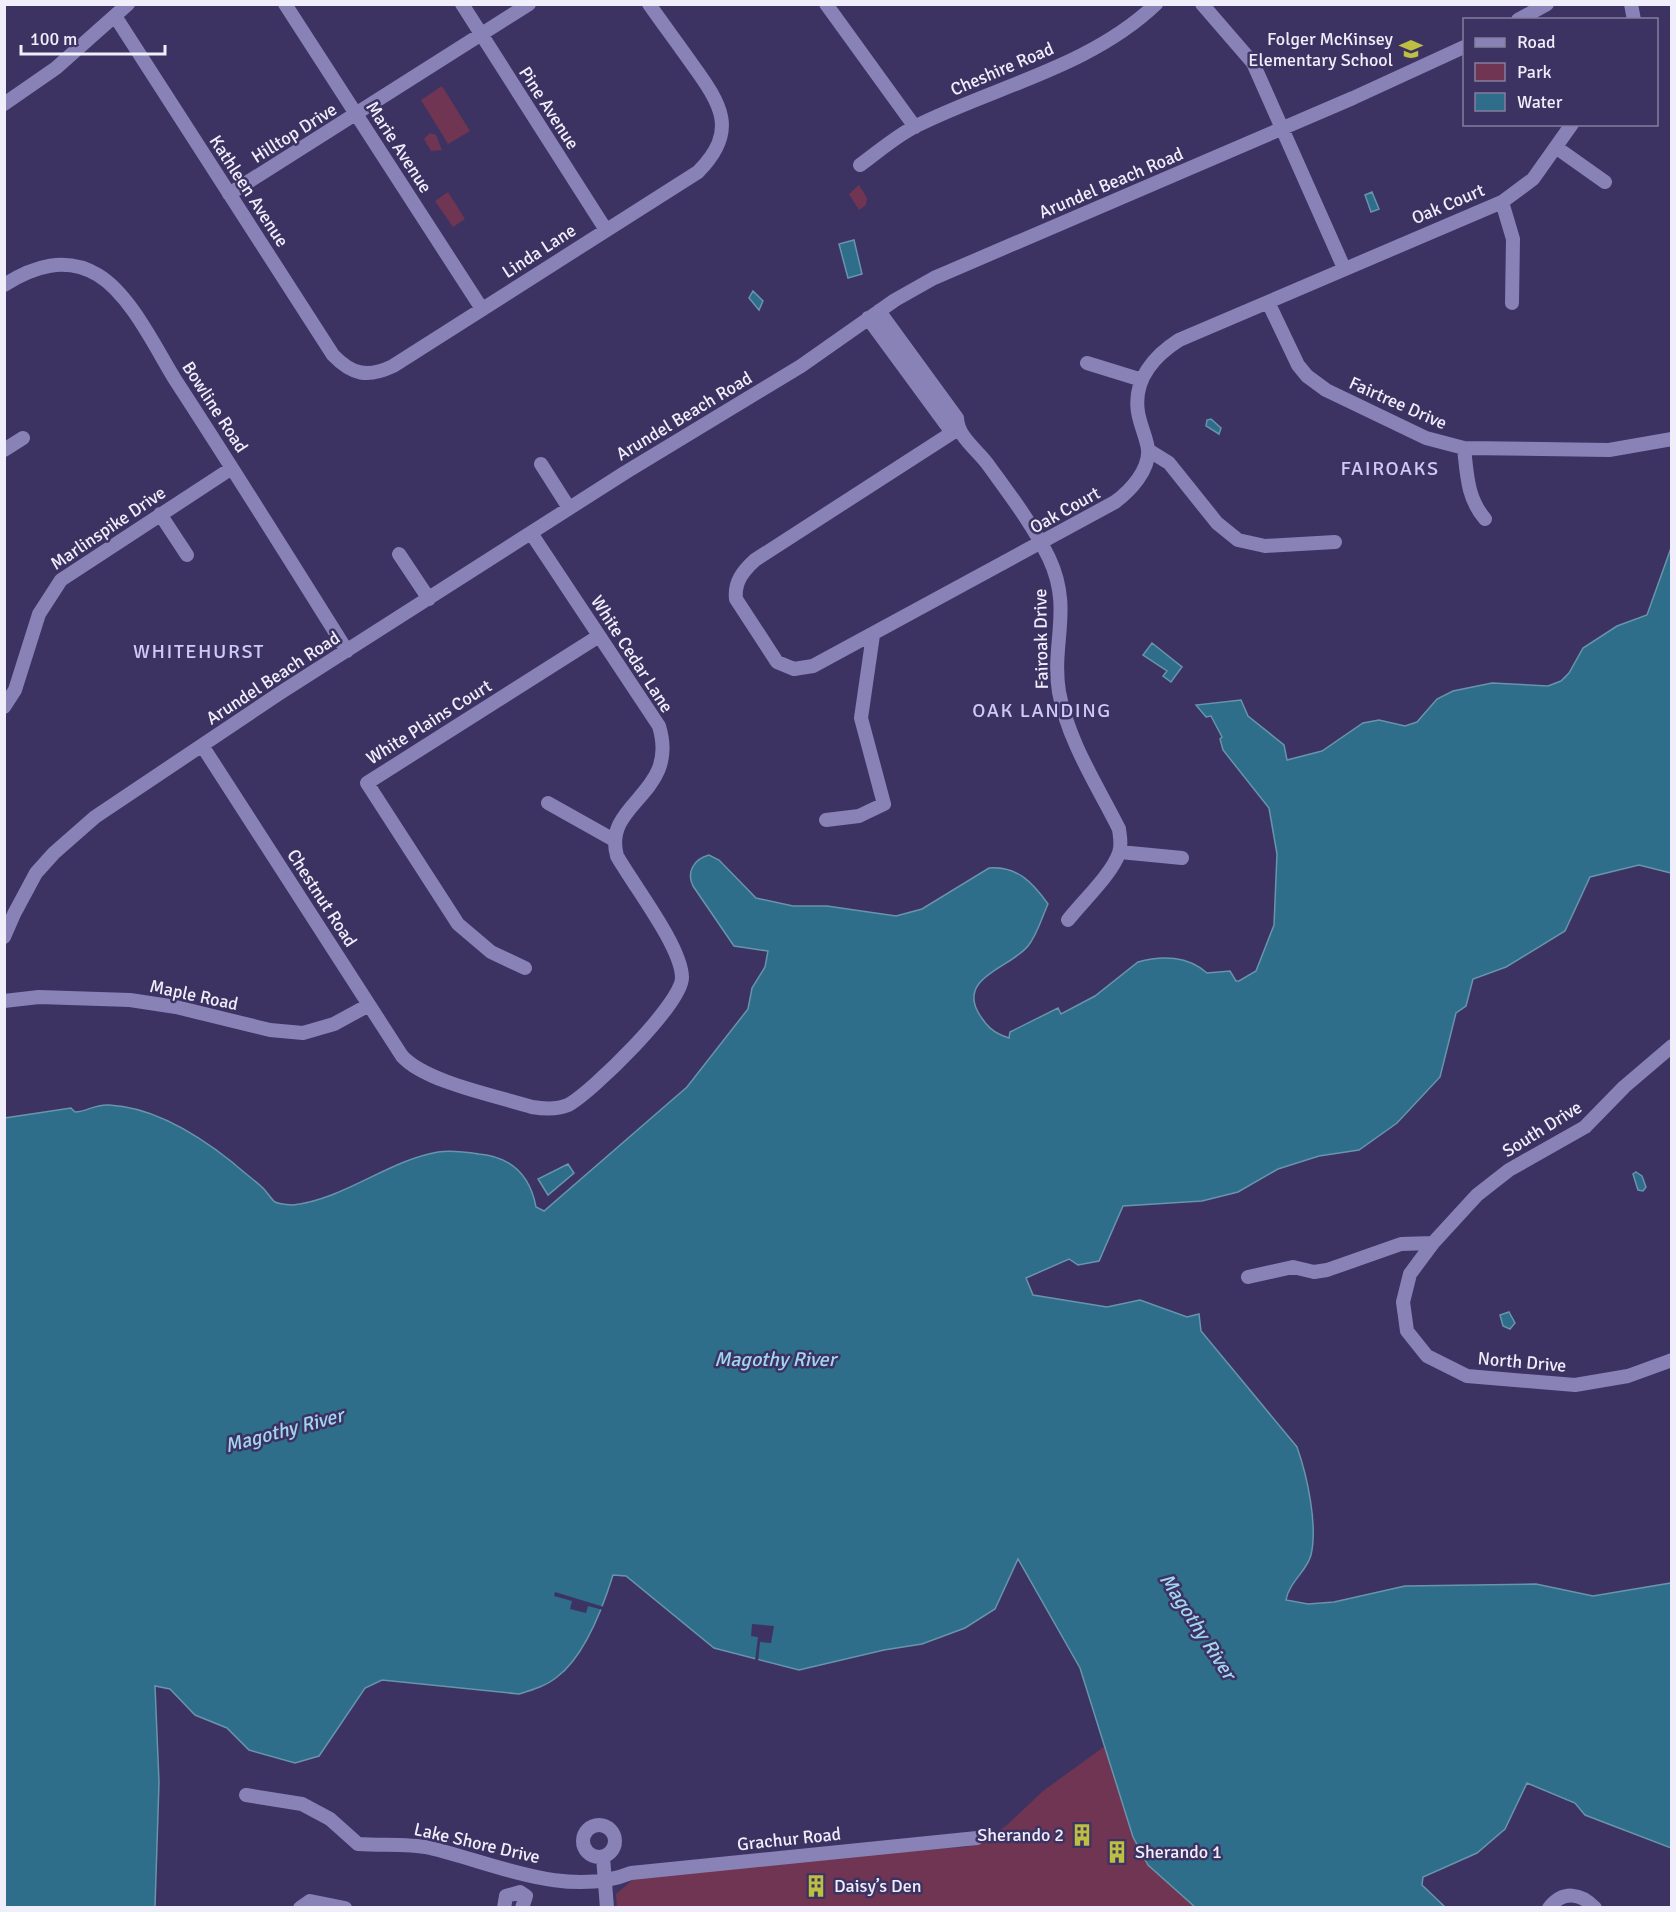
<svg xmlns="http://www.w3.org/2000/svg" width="1676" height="1912" font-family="Signika,sans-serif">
<rect width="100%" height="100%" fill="#3c3362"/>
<!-- green -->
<path fill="#6f3552" d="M442 86 470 131 448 144 421 100Z
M430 133 436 135 442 150 431 151 424 139Z
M859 185 867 198 866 205 859 210 849 194Z
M448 192 465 219 453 227 435 201Z
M1105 1746 1133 1837 1147 1864 1195 1907 617 1908 616 1894 637 1876 904 1850 966 1847 983 1842 1007 1825 1043 1791Z"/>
<!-- water -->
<path fill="#2e6e8a" stroke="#6894ac" stroke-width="1.5" d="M1372 192 1379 209 1371 212 1365 195Z
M854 240 862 274 848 278 839 244Z
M753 291 763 301 759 310 749 298Z
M1211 419 1221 428 1219 434 1206 426 1207 420Z
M1671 548V873L1639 865 1590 877 1565 931 1506 967 1473 979 1466 1006 1456 1013 1440 1077 1397 1123 1359 1150 1319 1156 1278 1169 1238 1192 1202 1201 1123 1206 1099 1261 1078 1265 1069 1259 1026 1278 1033 1295 1107 1307 1140 1300 1187 1317 1199 1314 1201 1331 1297 1447C1307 1475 1318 1525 1311 1555 1307 1571 1289 1582 1286 1600L1308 1604 1334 1602 1405 1586 1536 1584 1593 1596 1671 1583V1848L1585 1815 1575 1803 1527 1783 1505 1829 1477 1853 1423 1877 1422 1885 1445 1907H1195L1148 1865 1133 1837 1080 1668 1018 1559 995 1609 965 1628 922 1644 884 1650 799 1670 714 1648 626 1576 613 1575C603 1607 585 1656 557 1677 546 1686 532 1690 519 1694L382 1680 365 1688 319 1756 295 1763 249 1750 227 1728 195 1715 170 1689 155 1686 159 1782 155 1907 5 1908V1118L71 1108 75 1112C87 1112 94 1104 109 1105 153 1107 198 1135 232 1162 242 1171 253 1179 263 1188 267 1192 271 1199 275 1202 279 1204 289 1205 293 1205 345 1199 387 1161 438 1152 451 1150 466 1152 479 1154 512 1157 530 1175 536 1207L544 1211 687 1087 748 1009 752 988 765 967 768 951 734 946 693 886C686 872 694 859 709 855L719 860 756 898 793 906H827L896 916 922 909 989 868C1018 866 1033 883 1048 904 1042 917 1037 935 1028 946 1010 968 959 977 978 1012 986 1026 993 1033 1009 1038L1010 1032 1058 1008 1061 1014 1095 996 1138 962C1162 955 1188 956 1207 973L1230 971 1236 981H1239L1256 971 1274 925 1277 854 1269 808 1223 750 1220 739 1222 737 1211 716 1206 717 1196 705 1241 700 1248 716 1284 745 1287 760 1322 751 1363 723 1379 720 1405 726 1417 722 1437 699 1453 691 1492 683 1548 686 1561 681 1569 673 1583 648 1617 626 1647 615Z
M1152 643 1182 667 1171 682 1163 676 1167 671 1143 655Z
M568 1164 574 1173 548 1195 538 1179Z
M1636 1172 1642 1176 1646 1187 1643 1191 1638 1190 1633 1174Z
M1509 1312 1515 1323 1510 1329 1503 1326 1500 1315Z"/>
<!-- pier -->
<path fill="#3c3362" d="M555 1592 604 1607 603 1610 588 1606 586 1613 570 1609 572 1601 554 1596Z
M752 1624 774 1626 771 1643 760 1642 758 1662 755 1661 758 1637 751 1636Z"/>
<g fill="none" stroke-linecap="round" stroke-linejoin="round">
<!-- minor -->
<path stroke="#8982b7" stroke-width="14" d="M285 4 482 309
M462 4 606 230
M826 4 915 127
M1202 4 1253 63 1344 268
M1631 4 1634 20
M115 16 333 355C352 375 368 378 393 366L698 172C739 131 721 104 692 64 678 44 663 24 649 4
M1518 20 1547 4
M4 104 56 68 128 4
M1557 148 1605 182
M860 165C878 152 896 136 916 126 996 86 1090 67 1156 4
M229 194 529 4
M1502 202 1513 239 1512 303
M4 285C34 266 66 256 98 275 131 295 156 349 176 381 234 470 290 560 347 651
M1268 302 1298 365 1307 376 1326 390 1426 438 1464 448 1609 450 1672 439
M879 311 957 418C958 438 978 450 989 466 1010 495 1033 525 1049 558 1073 609 1051 643 1059 692 1068 741 1097 785 1119 829 1120 837 1122 845 1119 853 1112 874 1082 902 1068 920
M868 318 948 427 958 429
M1087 363 1142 380
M958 429 755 560C743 571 734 582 736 599L777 662 794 669 813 666 1115 502C1130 491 1150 470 1148 449 1146 436 1140 425 1138 412 1133 380 1154 356 1179 340L1502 202 1533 179 1572 124
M1464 448C1467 474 1467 498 1485 519
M4 450 23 438
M1148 450 1169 463 1217 523 1238 540 1265 546 1335 542
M541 464 569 508
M160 514 187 555
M399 554 429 599
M4 707 15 690 39 614 61 580 232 468
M203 747 402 1056C425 1082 497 1096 532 1107 544 1109 556 1110 568 1105 592 1092 683 1003 682 977 681 946 634 886 617 856 602 802 680 795 659 726L531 533
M548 803 614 840
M826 820 859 816 884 804 861 718 873 635
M1120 852 1182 858
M4 937 14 914 36 873 54 853 95 817 280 693 626 472 801 366 895 300 934 278 1353 98 1464 47
M525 968 491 952 458 924 367 783 599 636
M4 1001 39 997 130 1000 176 1007 270 1030 303 1033 334 1024 369 1005
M1672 1046 1624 1087 1585 1127 1509 1170 1477 1195 1433 1243 1410 1274 1403 1302 1407 1331 1427 1356 1467 1376 1575 1385 1628 1376 1672 1360
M1248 1277 1293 1267 1314 1272 1327 1270 1401 1244 1433 1243
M246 1795 302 1804 330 1819 358 1844C382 1846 406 1843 430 1848 494 1863 567 1899 631 1873L977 1838
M583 1841a16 16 0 1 1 32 0a16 16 0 1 1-32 0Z
M603 1857 607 1908
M300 1908 310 1901 345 1908
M504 1908 506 1896 520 1892 526 1896 522 1908
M1549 1908C1563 1890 1581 1893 1595 1908"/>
</g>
<!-- icons -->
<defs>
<g id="school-bare" transform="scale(1.8)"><path d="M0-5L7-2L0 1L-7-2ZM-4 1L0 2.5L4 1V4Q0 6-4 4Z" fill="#bdbf43" stroke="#3c3362" stroke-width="2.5" paint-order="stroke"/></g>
<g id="building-bare" transform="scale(1.8)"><path d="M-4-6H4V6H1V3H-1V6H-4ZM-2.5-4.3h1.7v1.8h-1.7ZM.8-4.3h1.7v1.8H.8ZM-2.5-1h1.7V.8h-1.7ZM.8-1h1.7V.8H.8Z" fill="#bdbf43" stroke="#3c3362" stroke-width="2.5" paint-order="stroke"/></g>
</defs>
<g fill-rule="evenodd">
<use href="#school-bare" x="1411" y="49"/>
<use href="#building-bare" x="1082" y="1835"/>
<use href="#building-bare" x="1117" y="1852"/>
<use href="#building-bare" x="816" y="1886"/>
</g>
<g text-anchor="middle" stroke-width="5" stroke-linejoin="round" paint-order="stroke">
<!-- poi labels -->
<g font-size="18" fill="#f0eefa" stroke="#3c3362" text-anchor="end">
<text x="1393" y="45">Folger McKinsey<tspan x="1393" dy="21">Elementary School</tspan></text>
<text x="1064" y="1841">Sherando 2</text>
<text x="1135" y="1858" text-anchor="start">Sherando 1</text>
<text x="834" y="1892" text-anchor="start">Daisy’s Den</text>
</g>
<!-- street labels -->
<g font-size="18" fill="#f0eefa" stroke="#3c3362">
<text transform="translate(1002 69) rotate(-23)" y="6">Cheshire Road</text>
<text transform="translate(549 108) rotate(57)" y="6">Pine Avenue</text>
<text transform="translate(294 133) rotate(-32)" y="6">Hilltop Drive</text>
<text transform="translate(399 147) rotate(57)" y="6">Marie Avenue</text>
<text transform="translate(1111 183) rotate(-23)" y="6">Arundel Beach Road</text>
<text transform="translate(249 191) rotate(57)" y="6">Kathleen Avenue</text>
<text transform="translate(1448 204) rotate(-23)" y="6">Oak Court</text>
<text transform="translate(539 251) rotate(-33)" y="6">Linda Lane</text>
<text transform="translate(1398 403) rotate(24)" y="6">Fairtree Drive</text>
<text transform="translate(215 407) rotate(57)" y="6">Bowline Road</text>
<text transform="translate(684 416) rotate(-31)" y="6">Arundel Beach Road</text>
<text transform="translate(1065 510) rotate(-29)" y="6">Oak Court</text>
<text transform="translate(108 528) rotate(-34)" y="6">Marlinspike Drive</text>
<text transform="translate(1041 639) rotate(-91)" y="6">Fairoak Drive</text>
<text transform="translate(632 654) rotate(57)" y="6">White Cedar Lane</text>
<text transform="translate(273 678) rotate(-33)" y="6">Arundel Beach Road</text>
<text transform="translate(429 722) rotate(-32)" y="6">White Plains Court</text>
<text transform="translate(322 898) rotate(57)" y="6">Chestnut Road</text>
<text transform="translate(194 995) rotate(12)" y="6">Maple Road</text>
<text transform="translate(1542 1129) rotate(-32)" y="6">South Drive</text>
<text transform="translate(1522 1362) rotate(5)" y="6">North Drive</text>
<text transform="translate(789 1839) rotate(-6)" y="6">Grachur Road</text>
<text transform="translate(477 1843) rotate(13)" y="6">Lake Shore Drive</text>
</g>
<!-- neighbourhood labels -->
<g font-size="20" letter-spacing="1.5" fill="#cec9f7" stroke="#3c3362">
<text x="1390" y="475">FAIROAKS</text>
<text x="199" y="658">WHITEHURST</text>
<text x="1042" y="717">OAK LANDING</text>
</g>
<!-- water labels -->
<g font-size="20" font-style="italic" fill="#a2d6f0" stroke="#3c3362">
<text x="775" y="1366">Magothy River</text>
<text transform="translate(284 1430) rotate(-15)" y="7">Magothy River</text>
<text transform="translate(1198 1626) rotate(57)" y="7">Magothy River</text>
</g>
</g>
<!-- border -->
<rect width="1676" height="1912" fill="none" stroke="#f0eefa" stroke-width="12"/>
<!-- legend -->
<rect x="1463" y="18" width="195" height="108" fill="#3c3362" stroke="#847e9f" stroke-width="1.5"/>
<rect x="1475" y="38" width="30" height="9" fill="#8982b7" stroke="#847e9f" stroke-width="1.5"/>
<text x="1517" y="48" font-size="18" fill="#f0eefa">Road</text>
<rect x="1475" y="63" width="30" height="18" fill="#6f3552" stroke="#847e9f" stroke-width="1.5"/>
<text x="1517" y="78" font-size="18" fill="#f0eefa">Park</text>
<rect x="1475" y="93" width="30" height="18" fill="#2e6e8a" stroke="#847e9f" stroke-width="1.5"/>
<text x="1517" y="108" font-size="18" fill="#f0eefa">Water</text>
<!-- scale -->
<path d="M21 45v9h144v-9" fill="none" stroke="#f0eefa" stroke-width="3"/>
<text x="30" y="45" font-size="18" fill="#f0eefa" stroke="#3c3362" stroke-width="4.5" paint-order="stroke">100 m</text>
</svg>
